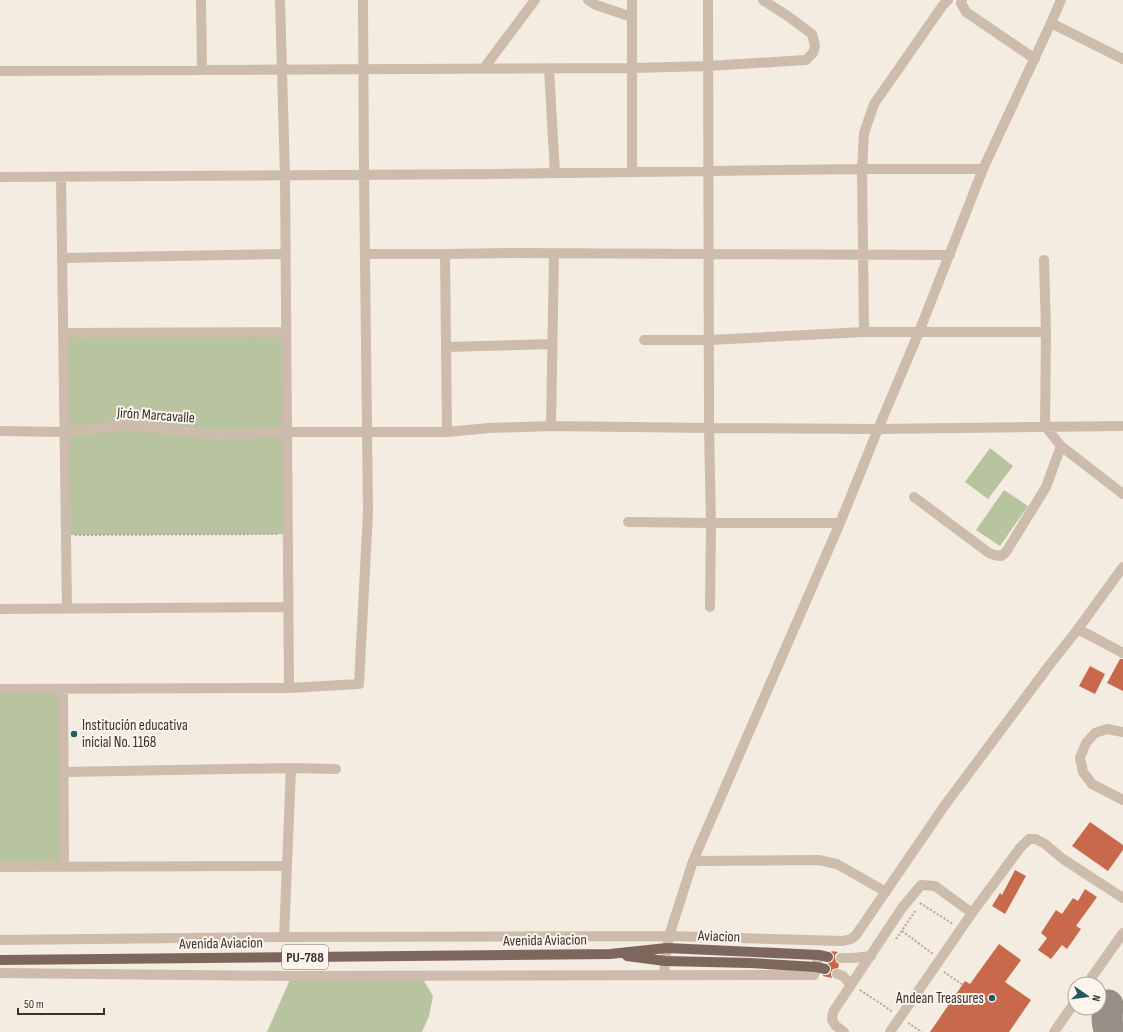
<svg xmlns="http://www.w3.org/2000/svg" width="1123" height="1032" font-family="'Sofia Sans Condensed',sans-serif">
<rect width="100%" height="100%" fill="#f4ebe1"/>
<!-- green -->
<path fill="#b8c4a0" d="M286 332 288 534 66 535 63 333Z
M990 448 1013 466 988 499 965 482Z
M1004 490 1028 506 1000 546 976 530Z
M0 689H63L64 866 0 867Z
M418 971 433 996 429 1016 422 1032H267L292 975Z"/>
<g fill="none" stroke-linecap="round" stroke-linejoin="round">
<!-- taxiway -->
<path stroke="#988e86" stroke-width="31" d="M1108 1005C1107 1014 1106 1024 1110 1032"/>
</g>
<!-- building -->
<path fill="#c8694b" d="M1120 659H1123V691L1107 683Z
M1090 666 1105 674 1095 694 1079 686Z
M1090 822 1123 845V850L1108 871 1072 846Z
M1015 870 1026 876 1005 914 992 906 1000 893 1002 895Z
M1085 889 1097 897 1076 926 1081 929 1067 949 1062 945 1051 959 1038 950 1047 938 1041 933 1056 910 1062 914 1073 898 1078 901Z
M999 944 1021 960 1005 982 1031 1000 1009 1032H930L965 981 970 984Z
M831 951 838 952 835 955V958L836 962 839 964 838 968 833 969 831 972V975L832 978 823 976V975H827L829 974 831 971V967L828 963 832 962 834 958V955Z"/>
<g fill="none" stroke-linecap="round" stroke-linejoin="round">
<!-- path -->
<path stroke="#b9a596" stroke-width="2" stroke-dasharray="2 2" stroke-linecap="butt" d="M75 535 277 534
M920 903 953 924
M902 931 933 954
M896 939 916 910
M944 972 963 985
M860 990 893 1012
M908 1023 922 1032"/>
<!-- minor -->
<path stroke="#cdbbac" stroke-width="10" d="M201 0 202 70
M280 0 285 176 289 688
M588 0 596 5 632 17
M708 0 709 428 711 523 710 607
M962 0 961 3 966 12 1035 59
M1051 23 1123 59
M484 68 535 0
M549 69 555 173
M0 71 633 68 708 66 806 60 813 53 815 46 812 34 789 17 763 0
M632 172V0
M0 177 497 174 862 169H983
M61 177 67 609
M365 254H445L511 253 950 255
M445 254 447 432
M62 258 286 254
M1044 260 1046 332 1045 426 1061 446 1123 494
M864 332 862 169 864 133 874 104 943 5 948 0
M63 333 286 332
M644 340H709L864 332H1046
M446 347 552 344
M551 426 554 253
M0 431 65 432 127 425 219 435 287 432H447L489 428 551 426 709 428 878 429 1123 426
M914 497 989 553 994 555 1001 556 1006 552 1046 487 1061 446
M628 522 711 523H840
M0 609 288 607
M1078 629 1123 653
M0 689 289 688 359 684 368 512 364 175 363 0
M63 689 64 866
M1123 732 1107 729 1095 733 1086 743 1080 758 1083 772 1092 784 1123 800
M63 772 291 768 336 769
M693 861 818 860 837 864 886 892
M0 867 287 866
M284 937 291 768
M0 940 284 937 669 936 843 941 851 939 856 935 945 805 1051 663 1078 629 1123 567
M841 958H853L871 956
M0 973 291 976 814 975 819 955
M837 974 843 976 851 985
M664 975 665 961 669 936 693 861 840 523 878 429 919 332 983 169 1051 23 1061 0
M1087 984 1123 933
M844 1032 836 1026 832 1020 833 1012 902 908 921 885 935 886 972 913
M890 1032 972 913 1020 848 1029 839H1036L1045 844 1063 859 1123 898
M1054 1032 1075 1002"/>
<!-- major -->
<path stroke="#7d675c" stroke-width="10" d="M627 956 665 961 750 963 816 967 825 969
M0 960 610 954 667 948 819 955 828 957"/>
</g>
<!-- markers -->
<g fill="#1f5a5e" stroke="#fbf5ee" stroke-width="1.5">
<circle cx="74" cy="734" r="4"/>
<circle cx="992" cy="998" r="4"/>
</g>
<g text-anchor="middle" stroke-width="4" stroke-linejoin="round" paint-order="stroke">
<!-- shield labels -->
<rect fill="#fbf5ee" stroke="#756b66" stroke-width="1" x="282" y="945" width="46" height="24" rx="3"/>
<g font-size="14" font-weight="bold" fill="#3b302b">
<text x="305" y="962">PU-788</text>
</g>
<!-- street labels -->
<g font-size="15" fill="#3b302b" stroke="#fbf5ee">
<text transform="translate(156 415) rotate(4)" y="5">Jirón Marcavalle</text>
<text transform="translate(719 936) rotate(2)" y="5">Aviacion</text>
<text transform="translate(545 940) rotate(-1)" y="5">Avenida Aviacion</text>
<text transform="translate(221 943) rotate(-1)" y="5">Avenida Aviacion</text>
</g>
<!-- poi labels -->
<g font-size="15" fill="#3b302b" stroke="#fbf5ee" text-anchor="start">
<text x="82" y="730">Institución educativa<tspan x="82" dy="17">inicial No. 1168</tspan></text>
<text x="984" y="1003" text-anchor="end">Andean Treasures</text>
</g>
</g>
<!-- north arrow -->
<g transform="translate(1087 996) rotate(103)"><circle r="19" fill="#fbf5ee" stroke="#aea6a0"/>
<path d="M0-3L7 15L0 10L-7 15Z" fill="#1f5a5e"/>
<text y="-6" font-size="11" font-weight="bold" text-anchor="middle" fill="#3b302b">N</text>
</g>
<!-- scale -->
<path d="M18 1008v6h86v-6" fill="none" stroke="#3b302b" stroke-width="2"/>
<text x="24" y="1008" font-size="12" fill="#3b302b" stroke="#fbf5ee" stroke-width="3" paint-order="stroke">50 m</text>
</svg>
